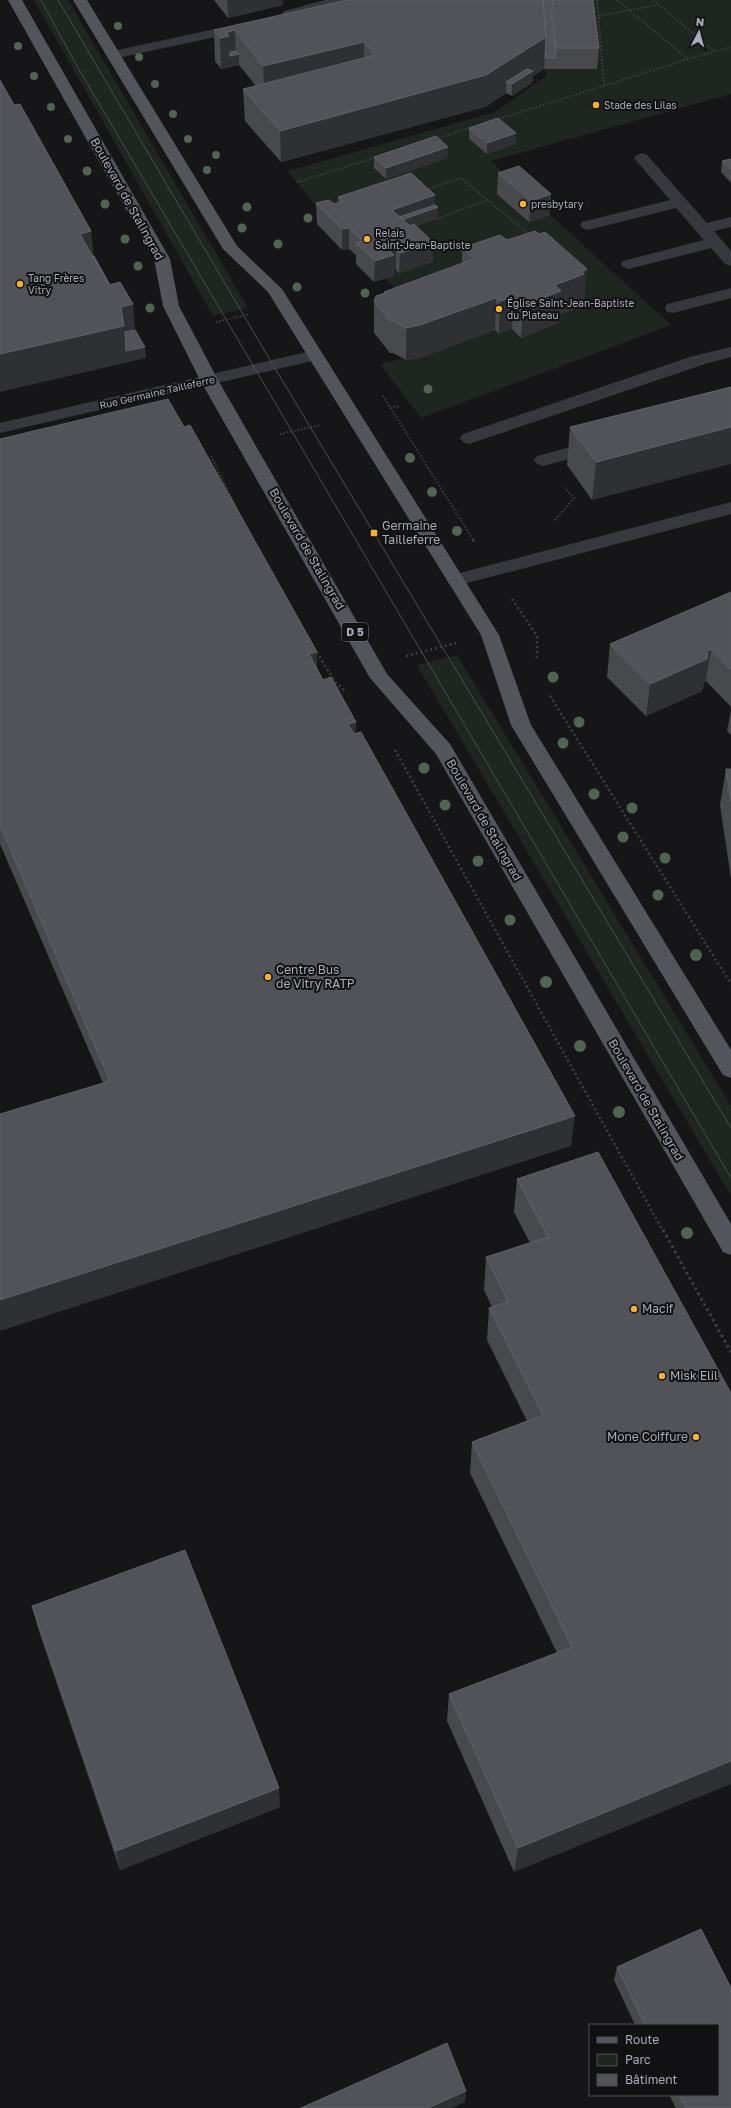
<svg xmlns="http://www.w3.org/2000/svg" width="731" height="2108" font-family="'Golos Text',sans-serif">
<rect width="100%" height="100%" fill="#161618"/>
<!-- green -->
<path fill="#1e261f" d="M34 0H68L248 308 213 316Z
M539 0H731V94L491 161 671 325 421 418 380 364 400 359 406 360 420 358 495 330 499 334 512 329 521 338 558 324 553 318 581 307 579 304 584 301 417 312 385 278 390 272 396 270 399 273 432 263 396 233 437 218 318 209 288 171 495 112 546 76Z
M457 655 731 1106V1196L417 665Z"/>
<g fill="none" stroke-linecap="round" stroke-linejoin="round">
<!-- path-far2 -->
<path stroke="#3d3f44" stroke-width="2" stroke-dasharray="1.5 2" stroke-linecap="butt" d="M597 0 604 86
M617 0 688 59 731 47
M653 0 714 51
M599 16 658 5
M496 120 688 59
M435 139 472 127
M297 182 377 157
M426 190 461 178 530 235
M437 219 487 200
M394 288 463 263
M216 322 250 314
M383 396 474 541
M390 408 399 406
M280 434 320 425
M211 456 236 507
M555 520 574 498 565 488"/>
<!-- path-far1 -->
<path stroke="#3d3f44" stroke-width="2.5" stroke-dasharray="2 3" stroke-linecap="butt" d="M473 540 475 543
M512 599 537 636V658
M314 648 336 683 346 692
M406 656 456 643
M550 696 731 984
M395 750 663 1231"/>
<!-- path -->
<path stroke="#3d3f44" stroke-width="3" stroke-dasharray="2.5 3.5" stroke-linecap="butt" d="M663 1230 731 1352"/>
<!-- minor -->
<path fill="#37383d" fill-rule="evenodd" d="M325 0H349L347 3 289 18 284 17 282 14 284 11Z
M243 23 248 24 250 27 248 30 113 59 108 58 106 55 108 52 113 51Z
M642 153 647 155 707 223 731 217V227L714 231 731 251V266L725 264 711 248 629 269 623 267 621 264 623 261 704 240 676 208 588 230 582 228 580 225 582 222 670 200 634 158 637 155Z
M731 288V298L673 313 667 312 665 308 667 304Z
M731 347V357L705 364 475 442 469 444 463 442 460 438 463 434 693 356Z
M315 350 321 351 323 355 321 359 0 433V423Z
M596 440 602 442 605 446 602 450 543 466 537 464 534 460 537 456Z
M731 502V514L456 586 449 584 447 580 449 576 456 574Z"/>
<!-- major -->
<path fill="#53555c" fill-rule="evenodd" d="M8 0H22L170 259 179 306 218 380 387 674 450 744 731 1224V1255L723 1252 436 754 370 678 200 380 163 306 154 259Z
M73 0H87L237 246 282 289 499 635 531 725 731 1050V1078L723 1075 511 725 481 635 268 292 223 249Z"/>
<!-- tram -->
<path stroke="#4a4c52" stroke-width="1" d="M41 0 77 66 731 1178
M58 0 273 365 731 1128"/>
</g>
<!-- trees -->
<g fill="#506452">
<circle cx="118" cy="26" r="4"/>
<circle cx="18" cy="46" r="4"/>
<circle cx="139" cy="57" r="4"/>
<circle cx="34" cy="76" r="4"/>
<circle cx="155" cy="84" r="4"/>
<circle cx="51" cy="107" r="4"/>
<circle cx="173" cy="114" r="4"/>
<circle cx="68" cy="139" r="4"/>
<circle cx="188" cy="139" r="4"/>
<circle cx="216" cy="155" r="4"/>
<circle cx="207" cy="170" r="4"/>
<circle cx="87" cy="171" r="4.5"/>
<circle cx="105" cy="204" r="4.5"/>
<circle cx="247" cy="207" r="4.5"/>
<circle cx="308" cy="218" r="4.5"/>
<circle cx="242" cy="228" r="4.5"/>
<circle cx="125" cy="239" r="4.5"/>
<circle cx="278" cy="244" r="4.5"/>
<circle cx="138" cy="266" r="4.5"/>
<circle cx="297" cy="287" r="4.5"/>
<circle cx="365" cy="293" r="4.5"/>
<circle cx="150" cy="308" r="4.5"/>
<circle cx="428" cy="389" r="4.5"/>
<circle cx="410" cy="458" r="5"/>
<circle cx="432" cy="492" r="5"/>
<circle cx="457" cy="531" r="5"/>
<circle cx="553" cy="677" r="5.5"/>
<circle cx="579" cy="722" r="5.5"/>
<circle cx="563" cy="743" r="5.5"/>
<circle cx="424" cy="768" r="5.5"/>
<circle cx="594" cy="794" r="5.5"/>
<circle cx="445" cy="805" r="5.5"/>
<circle cx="632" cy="808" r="5.5"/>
<circle cx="623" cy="837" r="5.5"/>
<circle cx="665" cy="858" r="5.5"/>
<circle cx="478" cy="861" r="5.5"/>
<circle cx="658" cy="895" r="5.5"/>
<circle cx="510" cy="920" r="5.5"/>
<circle cx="696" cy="955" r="6"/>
<circle cx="546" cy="982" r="6"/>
<circle cx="580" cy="1046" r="6"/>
<circle cx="619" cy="1112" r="6"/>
<circle cx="687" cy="1233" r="6"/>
</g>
<!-- wall -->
<path fill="#47494d" d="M214 0H283V5L228 18Z
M347 0H593L599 48 597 69H544L533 76 532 83 512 96 506 93 485 107 281 162 245 121 243 89 256 86 239 65 221 69 215 61 214 30Z
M469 128 516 133V144L487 154 469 139Z
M448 147 447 158 386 179 374 168V157Z
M731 159V183L721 172 722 161Z
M498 173 551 194 550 215 529 222 497 194Z
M435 195V205L437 219 416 226 433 242V262L399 273 396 270H394L393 276 374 282 356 264V255L349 249 342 250 317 224 316 203 334 204 338 203V197Z
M462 248 584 302 581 303V307L559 315V323L521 338 512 329 499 334 495 330 420 358 406 360 393 353H390L374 333V301L384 294V292L462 264Z
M731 387 592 500 567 465 570 427Z
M184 427 317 652V669L356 733 571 1146 103 1083 0 844V439Z
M731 592V707L706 681 704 683 702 691 646 716 607 677 610 644Z
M731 710V735L727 731Z
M726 769H731V879L720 805Z
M517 1179 731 1393 514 1872 447 1721 449 1694 557 1653 470 1473 472 1442 527 1421 487 1340 489 1308 492 1307 484 1290 486 1257 530 1243 514 1212Z
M32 1606 280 1807 120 1870 38 1628Z
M701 1929 731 1988V2108H676L669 2095H718V2025H635L614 1980 617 1967Z"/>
<!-- shaded-wall -->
<path fill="#2f3033" d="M227 0H283V5L228 18Z
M235 30 236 54H239V65L221 69 220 38 227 32Z
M546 37 544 69 533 76 532 83 512 96V84L506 82V93L485 107 281 162 280 131Z
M364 42V74L265 98 263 66Z
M516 133V144L487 154V143Z
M448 147 447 158 386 179V168Z
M551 194 550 215 529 222 531 201Z
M435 195V208L438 207 437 219 396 233 392 210Z
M349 228V249L342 250V229Z
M91 231 95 267 80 234Z
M433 242V262L399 273 400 253Z
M396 249V270H394L393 276 374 282 375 261 390 251Z
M587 269 584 302 581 303V307L559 315V323L521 338 523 305 555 285Z
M514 297 512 329 499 334 500 301Z
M496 298 495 330 420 358 406 360V328Z
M133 304 136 341 145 347 146 358 0 392V354L111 310Z
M731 427V464L592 500 596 462Z
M711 649 706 681 704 683 702 691 646 716 650 684Z
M317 652V684L309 654Z
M356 722V754L348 724Z
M575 1116 571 1146 0 1331V1300Z
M731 1761V1784L514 1872 518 1848Z
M279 1788 280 1807 120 1870 116 1851Z
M466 2091 465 2102 452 2108H428Z"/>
<!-- building -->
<path fill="#525359" stroke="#5f6168" d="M347 0H543L546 37 486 75 280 131 243 89 375 55 364 42 263 66 235 30 227 32 229 36 220 38 214 30Z
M543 0H550L556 58H545L546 37Z
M552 0H593L599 48H556Z
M236 51 239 54 230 56V52Z
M527 69 533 71 512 84 506 82Z
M0 80 14 105 20 104 91 231 80 234 109 285 120 282 133 304 121 307 124 326 0 354Z
M498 118 516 133 487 143 469 128Z
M436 136 448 147 386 168 374 157Z
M731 159V170L722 161Z
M519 166 551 194 531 201 498 173Z
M411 173 435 195 392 210 410 226 414 224 433 242 400 253 396 249 390 251 394 255 375 261 356 243 363 241 355 234 349 228 342 229 316 203 329 200 334 204 343 201 338 197Z
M435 205 438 207 402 220 399 217Z
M535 231 539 234 545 232 587 269 582 272 584 274 555 285 561 291 523 305 514 297 500 301 496 298 420 325 406 328 394 321H390L374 301 376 296 385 293 384 292 474 259 462 248 500 235 507 240Z
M92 256H94L110 285H109Z
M135 330 145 347 126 351 125 332Z
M731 387V427L596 462 570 427Z
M168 399 184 427 190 425 317 652 309 654 323 680 331 677 356 722 348 724 354 734 361 732 575 1116 0 1300V1114L110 1081 0 825V439Z
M731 592V670L711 649 708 650 707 659 650 684 610 644Z
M726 769H731V801Z
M598 1152 731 1393V1761L518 1848 449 1694 572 1647 472 1442 543 1415 489 1308 508 1302 486 1257 548 1237 517 1179Z
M185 1550 279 1788 116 1851 32 1606Z
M701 1929 731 1988V2108H686L679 2095H718V2025H645L617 1967Z
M447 2043 466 2091 428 2108H301Z"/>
<!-- markers -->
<g fill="#f2b134" stroke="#111113" stroke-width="1.5">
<circle cx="596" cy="105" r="4"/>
<circle cx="523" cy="204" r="4"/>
<circle cx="367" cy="239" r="4"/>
<circle cx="20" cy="284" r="4"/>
<circle cx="499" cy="309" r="4"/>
<rect x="370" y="529" width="8" height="8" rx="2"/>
<circle cx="268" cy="977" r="4"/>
<circle cx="634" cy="1309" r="4"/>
<circle cx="662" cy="1376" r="4"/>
<circle cx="696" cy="1437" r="4"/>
</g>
<g text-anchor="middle" stroke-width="4" stroke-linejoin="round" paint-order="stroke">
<!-- far-poi labels -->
<g font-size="10" fill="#a8adb8" stroke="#111113" text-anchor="start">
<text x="604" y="109">Stade des Lilas</text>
<text x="531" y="208">presbytary</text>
<text x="375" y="237">Relais<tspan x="375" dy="12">Saint-Jean-Baptiste</tspan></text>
<text x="28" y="282">Tang Frères<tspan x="28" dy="12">Vitry</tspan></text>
<text x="507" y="307">Église Saint-Jean-Baptiste<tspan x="507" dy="12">du Plateau</tspan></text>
</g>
<!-- far-street labels -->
<g font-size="10" fill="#a8adb8" stroke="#111113">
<text transform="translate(157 392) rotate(-13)" y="4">Rue Germaine Tailleferre</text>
</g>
<!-- shield labels -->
<rect fill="#111113" stroke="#7b7e86" stroke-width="1" x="342" y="623" width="26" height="18" rx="3"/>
<g font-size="11" font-weight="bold" fill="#a8adb8">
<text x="355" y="636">D 5</text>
</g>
<!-- street labels -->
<g font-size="12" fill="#a8adb8" stroke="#111113">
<text transform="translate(127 199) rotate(61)" y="4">Boulevard de Stalingrad</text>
<text transform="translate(307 549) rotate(60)" y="4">Boulevard de Stalingrad</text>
<text transform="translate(484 820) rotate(60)" y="4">Boulevard de Stalingrad</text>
<text transform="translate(646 1100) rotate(60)" y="4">Boulevard de Stalingrad</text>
</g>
<!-- poi labels -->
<g font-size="12" fill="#a8adb8" stroke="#111113" text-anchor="start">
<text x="382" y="530">Germaine<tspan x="382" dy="14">Tailleferre</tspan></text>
<text x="276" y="974">Centre Bus<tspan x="276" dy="14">de Vitry RATP</tspan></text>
<text x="642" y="1313">Macif</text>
<text x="670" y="1380">Misk Elil</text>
<text x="688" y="1441" text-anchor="end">Mone Coiffure</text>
</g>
</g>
<!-- legend -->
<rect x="589" y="2024" width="130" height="72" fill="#111113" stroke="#4d4f55"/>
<rect x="597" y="2037" width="20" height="6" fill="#53555c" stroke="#4d4f55"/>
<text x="625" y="2044" font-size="12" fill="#a8adb8">Route</text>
<rect x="597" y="2054" width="20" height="12" fill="#1e261f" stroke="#4d4f55"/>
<text x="625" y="2064" font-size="12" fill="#a8adb8">Parc</text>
<rect x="597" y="2074" width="20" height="12" fill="#525359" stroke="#4d4f55"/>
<text x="625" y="2084" font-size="12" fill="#a8adb8">Bâtiment</text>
<!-- north arrow -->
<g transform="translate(699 32) rotate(6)" stroke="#111113" stroke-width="3" paint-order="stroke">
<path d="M0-3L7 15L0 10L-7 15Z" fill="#a8adb8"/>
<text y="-6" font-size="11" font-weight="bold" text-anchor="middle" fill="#a8adb8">N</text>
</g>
</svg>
